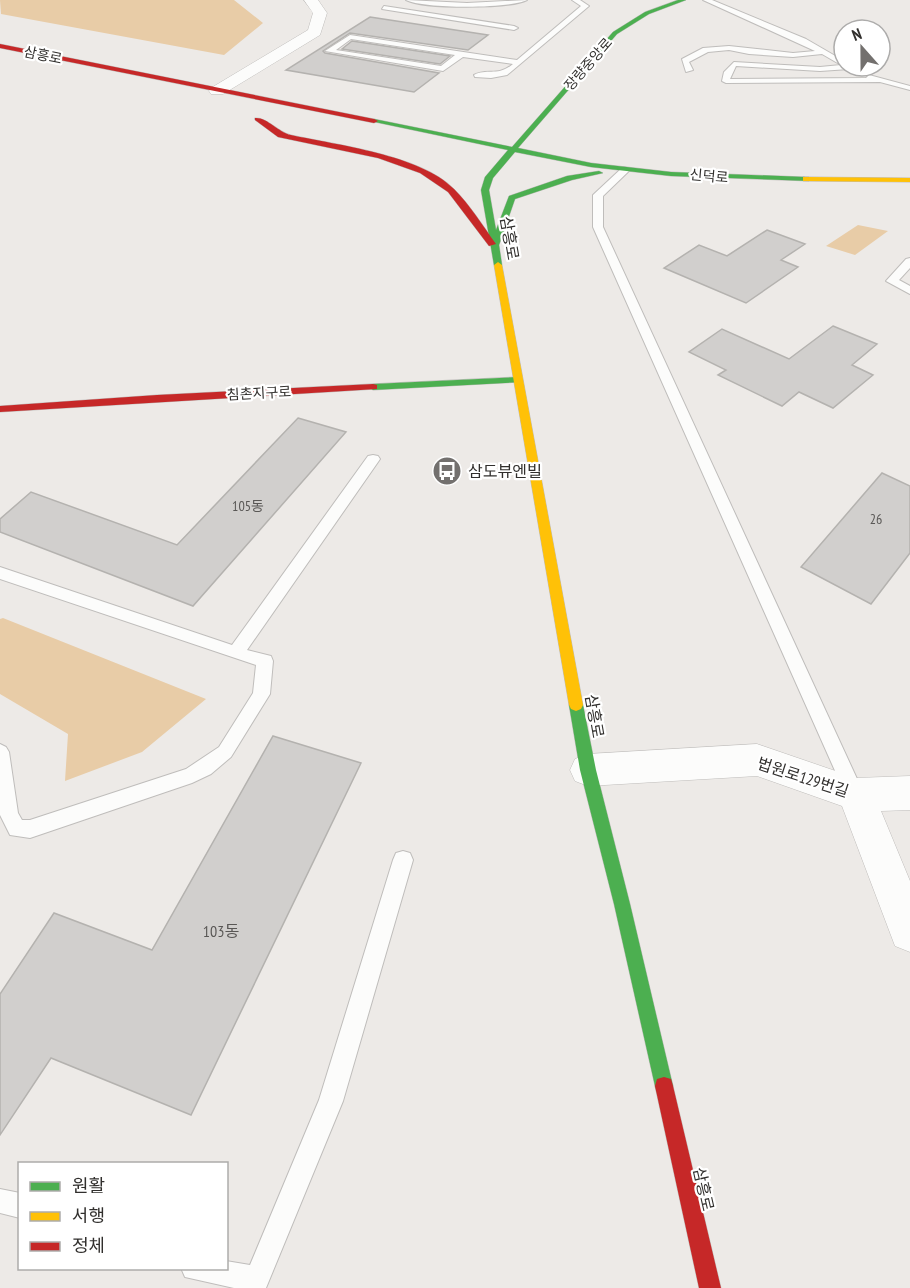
<svg xmlns="http://www.w3.org/2000/svg" width="910" height="1288" font-family="'PT Sans Narrow','Noto Sans KR',sans-serif">
<rect width="100%" height="100%" fill="#edeae7"/>
<!-- green -->
<path fill="#e8cca7" d="M0 0H234L263 23 224 55 1 14Z
M858 225 888 231 855 255 826 246Z
M3 618 206 699 142 752 65 781 68 734 0 694V619Z"/>
<!-- building -->
<path fill="#d1cfcd" stroke="#b4b2af" stroke-width="1.5" d="M370 17 488 35 468 50 350 33 323 51 325 53 439 73 414 92 286 70Z
M352 41 450 56 440 64 342 49Z
M767 230 805 244 781 260 798 267 746 303 664 268 699 245 727 256Z
M833 326 877 344 852 365 873 375 833 408 799 392 782 406 718 375 726 370 689 352 722 329 789 359Z
M298 418 346 432 193 606 0 532V519L31 492 177 545Z
M882 473 910 486V553L871 604 801 567Z
M273 736 361 763 191 1115 51 1058 0 1135V994L54 913 152 950Z"/>
<g fill="none" stroke-linecap="round" stroke-linejoin="round">
<!-- lane casing -->
<g stroke="#bfbdbb" stroke-width="2">
<path id="lane" d="M406 0 467 3 527 0C510 9 423 9 406 0Z
M572 0H580L589 6 507 75 491 78 475 77 474 75C487 68 498 77 513 64L463 57 443 71 325 51 350 35 517 60 581 6ZM351 39 455 55 441 66 336 50Z
M703 0H712L806 39 844 61V66L853 67 849 69 820 71 736 66 730 79 866 78 869 75 910 86V90L880 82 726 83 722 81 724 72 734 62 820 67 841 65 822 54 793 57 749 54 729 50 708 52 689 62 693 70 686 72 682 59 703 48 729 46 793 53 815 51Z
M384 6 514 26 518 28 514 30 382 9Z
M623 167 631 169 603 196V227L864 794 862 800 855 802 848 800 593 227V195Z
M910 258V268L899 280 910 286V294L886 281 906 259Z
M373 455 378 456 380 459 378 462 247 650 271 656 273 661 270 694 231 757 211 774 192 783 30 838 10 835 0 815V744L6 747 9 752 18 813 22 820H30L186 769 219 747 253 693 256 665 0 579V567L232 645 368 456Z
M403 851 410 853 413 860 343 1101 266 1288H234L185 1277 181 1268H226V1261L250 1265 319 1100 393 860 396 853Z
M0 1189 20 1193V1218L0 1213Z"/>
</g>
<!-- street casing -->
<g stroke="#bfbdbb" stroke-width="1">
<path id="street" d="M304 0H318L327 13 320 35 223 94H211L209 91 211 88 308 30 313 13Z
M757 744 856 778 910 776V810L881 811 910 881V952L895 946 842 806 757 776 588 786 575 781 570 770 575 759 588 754Z"/>
</g>
<!-- fast casing -->
<g stroke="#bfbdbb" stroke-width="1">
<path id="fast" d="M678 0H686L649 14 617 34 518 148 591 163 671 172 806 177H809V181L671 176 591 167 515 152 493 178 489 190 496 230 509 196 567 176 599 171 603 173 572 180 515 199 499 245 502 265 498 268 494 265 481 190 485 177 508 150 370 121 374 119 512 147 613 32 645 12Z
M518 377 522 378V382L373 390 368 387 373 384Z
M576 699 581 701 583 705 596 770 630 904 673 1086 671 1093 664 1095 657 1093 655 1086 614 904 580 770 569 705 571 701Z"/>
</g>
<!-- slow casing -->
<g stroke="#bfbdbb" stroke-width="1">
<path id="slow" d="M806 177 910 178V182L803 181V177Z
M498 262 502 265 583 705 581 709 576 711 571 709 569 705 494 265Z"/>
</g>
<!-- jam casing -->
<g stroke="#bfbdbb" stroke-width="1">
<path id="jam" d="M0 44 374 119 378 121 374 123 0 48Z
M255 118C267 117 278 132 291 135 337 145 421 155 454 189 470 205 483 226 496 244L489 246 448 192 420 173 378 158 278 137 255 120Z
M373 384 377 385V389L0 412V406L157 395Z
M664 1077 671 1079 673 1086 721 1288H699L655 1086 657 1079Z"/>
</g>
<!-- lane -->
<use href="#lane" fill="#fcfcfb" fill-rule="evenodd"/>
<!-- street -->
<use href="#street" fill="#fcfcfb" fill-rule="evenodd"/>
<!-- fast -->
<use href="#fast" fill="#4caf50" fill-rule="evenodd"/>
<!-- slow -->
<use href="#slow" fill="#ffc107" fill-rule="evenodd"/>
<!-- jam -->
<use href="#jam" fill="#c62828" fill-rule="evenodd"/>
</g>
<!-- icons -->
<defs>
<g id="bus-disc" transform="scale(1.5)"><circle r="9.5" fill="#73706e" stroke="#fff"/><path d="M-5-6H5V4H4V6H2V4H-2V6H-4V4H-5ZM-3.5-4V0h7V-4ZM-3.5 1.2v1.5H-2V1.2ZM2 1.2v1.5H3.5V1.2Z" fill="#fff"/></g>
</defs>
<g fill-rule="evenodd">
<use href="#bus-disc" x="447" y="471"/>
</g>
<g text-anchor="middle" stroke-width="4.5" stroke-linejoin="round" paint-order="stroke">
<!-- far-street labels -->
<g font-size="14" fill="#312f2d" stroke="#fff">
<text transform="translate(43 55) rotate(12)" y="5">삼흥로</text>
<text transform="translate(588 64) rotate(-49)" y="5">장량중앙로</text>
<text transform="translate(709 176) rotate(5)" y="5">신덕로</text>
<text transform="translate(259 393) rotate(-3)" y="5">침촌지구로</text>
</g>
<!-- number labels -->
<g font-size="14" fill="#595755">
<text x="248" y="511">105동</text>
<text x="876" y="524">26</text>
</g>
<!-- street labels -->
<g font-size="16" fill="#312f2d" stroke="#fff">
<text transform="translate(510 238) rotate(80)" y="6">삼흥로</text>
<text transform="translate(595 716) rotate(80)" y="6">삼흥로</text>
<text transform="translate(803 777) rotate(18)" y="6">법원로129번길</text>
<text transform="translate(704 1189) rotate(77)" y="6">삼흥로</text>
</g>
<!-- poi labels -->
<g font-size="16" fill="#312f2d" stroke="#fff" text-anchor="start">
<text x="468" y="477">삼도뷰엔빌</text>
</g>
<!-- near-number labels -->
<g font-size="16" fill="#595755">
<text x="221" y="937">103동</text>
</g>
</g>
<!-- legend -->
<rect x="18" y="1162" width="210" height="108" fill="#ffffff" stroke="#adacab" stroke-width="1.5"/>
<rect x="30" y="1182" width="30" height="9" fill="#4caf50" stroke="#adacab" stroke-width="1.5"/>
<text x="72" y="1192" font-size="18" fill="#312f2d">원활</text>
<rect x="30" y="1212" width="30" height="9" fill="#ffc107" stroke="#adacab" stroke-width="1.5"/>
<text x="72" y="1222" font-size="18" fill="#312f2d">서행</text>
<rect x="30" y="1242" width="30" height="9" fill="#c62828" stroke="#adacab" stroke-width="1.5"/>
<text x="72" y="1252" font-size="18" fill="#312f2d">정체</text>
<!-- north arrow -->
<g transform="translate(862 48) rotate(339)"><circle r="28" fill="#ffffff" stroke="#adacab" stroke-width="1.5"/>
<path d="M0-4.5L10 22L0 15L-10 22Z" fill="#73706e"/>
<text y="-9" font-size="16" font-weight="bold" text-anchor="middle" fill="#312f2d">N</text>
</g>
</svg>
